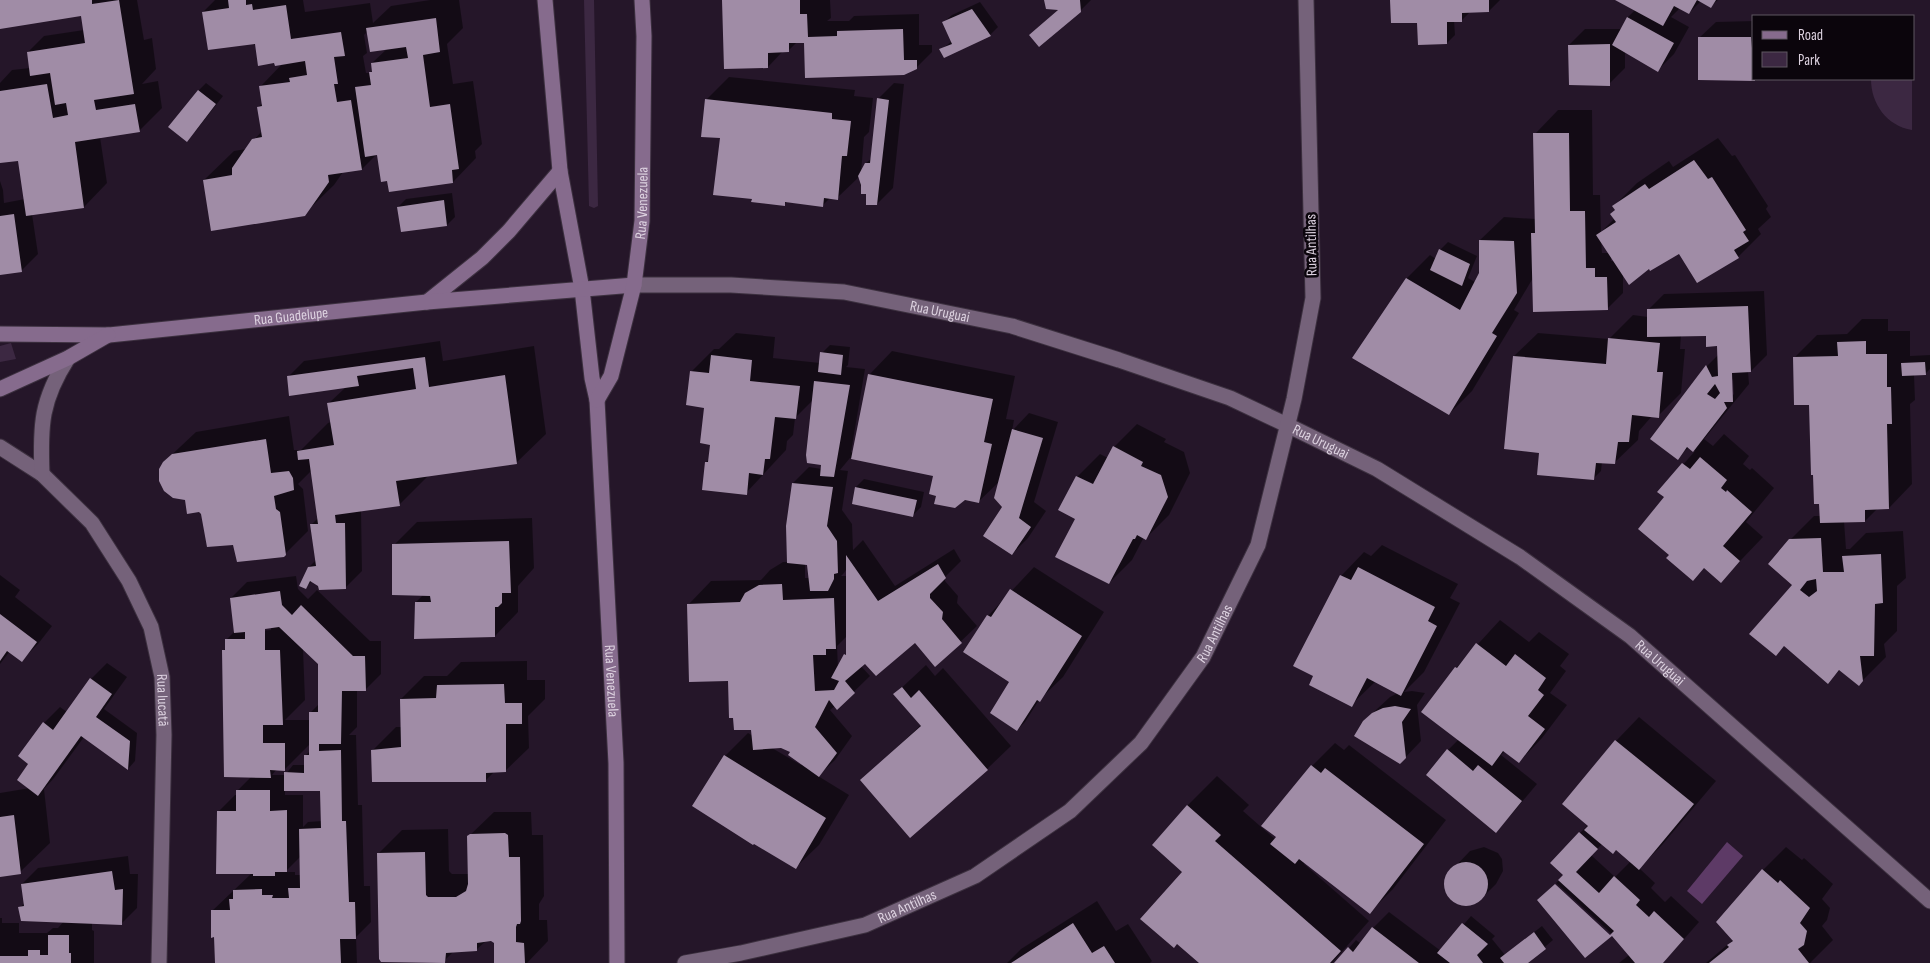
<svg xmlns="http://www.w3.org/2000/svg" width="1930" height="963" font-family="'Sofia Sans Condensed',sans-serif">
<rect width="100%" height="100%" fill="#251629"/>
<!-- green -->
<path fill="#3c2842" d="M584 0H594L598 206 594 208 589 206Z
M1871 79H1912V130C1887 126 1871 104 1871 79Z
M11 343 16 359 0 362V346Z"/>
<!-- water -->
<path fill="#5d3a66" d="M1727 842 1743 856 1702 904 1687 891Z"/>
<!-- shadow -->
<path fill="#0007" fill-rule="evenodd" d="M0 0H137L144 40 152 38 156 69 142 84 158 81 162 108 139 131 100 137 107 183 84 207 32 214 38 254 22 270 0 274V181L3 190 4 203 25 199 19 159 0 162V83L12 70 30 68 28 52 44 36 84 30 82 15 0 21Z
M215 0H303L305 12 370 3 373 23 391 6 430 0H459L463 28 447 44 453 84 473 81 482 144 475 151 476 158 453 182 388 180 378 153 362 169 343 172 334 185 304 214 204 180 234 151 246 149 262 131 258 107 263 103 260 87 283 63 203 12ZM368 31 388 48 372 63 373 69 371 73H366L363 56 367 53 364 35Z
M723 0H830L831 18 827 21H849L854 16 919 14V45H932V52L916 68 798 41 788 51H783L768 67Z
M1046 0H1091L1080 11 1031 35 1059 9Z
M1391 0H1500L1489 11H1471L1462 20H1454L1455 35 1447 43 1419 23Z
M1617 0H1718L1711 6 1701 1 1689 13 1680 8 1671 17 1689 27 1674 54 1658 70 1625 51V68L1609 84 1569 45 1585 29H1621L1628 17 1635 10Z
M980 2 998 27 990 35 941 50 952 41 944 22 952 15Z
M1754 21V79H1756L1755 80 1699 38 1716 22Z
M729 77 855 90 854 96 873 98 869 132 864 137 861 173 866 163 872 158 878 99 894 83 904 84 893 188 877 204 868 193 862 192 859 177 837 198H830L822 206 787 202 784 204 753 198 721 137 706 100Z
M206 83 223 96 195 132 199 90Z
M1558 110H1592L1593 195H1600L1601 232 1615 218 1616 210 1614 206 1637 183 1669 161 1673 167 1718 138 1732 156 1735 155 1768 206 1766 209 1771 217 1758 229 1761 234 1738 257 1679 252 1649 268 1623 274V293L1607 309 1533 278 1514 310 1519 313 1472 391 1449 414 1407 278 1430 255 1436 259 1440 250 1448 242 1477 256 1468 278 1475 282 1480 274V240L1504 217 1536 219 1535 134ZM1601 240 1610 253H1602ZM1611 255 1615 261H1611Z
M452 193 455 217 447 225 398 207 406 199Z
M1764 291 1767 355 1751 371H1748L1749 384 1704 439 1713 446 1724 434 1749 456 1743 464 1750 470 1752 468 1774 488 1746 522 1763 537 1721 581 1705 567 1671 555 1666 497 1659 492 1695 451 1689 447 1677 458 1652 439 1707 366 1719 354 1718 345 1707 334 1681 335 1680 349H1685L1681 393 1658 416H1652L1639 431 1638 440 1614 463 1602 462 1601 471 1593 479 1541 452 1514 356 1538 333 1609 339 1633 315 1648 317V310L1664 294ZM1733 379 1734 394 1732 396 1731 382Z
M1862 319H1888V331H1910V356L1930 355V369L1925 374 1914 375 1915 400 1910 404 1912 484 1889 508H1878L1865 521H1844L1846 549H1850L1866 533 1903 531 1906 578 1897 586V631L1884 644 1886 657 1859 684 1841 669 1827 682 1785 645 1776 654 1793 585 1790 540 1814 516H1821L1810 403 1794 358 1817 335 1847 334Z
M736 333 775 337 773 358 820 363 822 353 830 345 850 347 848 365 846 367 865 369 851 452 853 453 869 375 892 351 1015 376 1006 419 1014 420 1012 431 1029 413 1058 422 1034 502 1046 511 1028 538 1012 554 1000 481 978 502 938 495 935 475 850 458 840 470 848 471 842 510 852 524 853 550 863 540 895 586 954 549 961 561 945 577V581L958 596 957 603 977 626 936 665 915 641 865 662 861 666 870 676 837 708 835 706 830 710 852 736 835 760 818 776 849 795 819 845 795 868 725 756 748 733 753 736 752 730 729 679 688 605 711 581 761 580 770 570 783 562H788L793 483 809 467 822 469 813 400 795 418 793 435 787 441 786 450 746 493 706 462 710 459 712 444 706 407 691 372 714 349H719ZM805 563 808 564 810 578H805ZM848 567 847 576H841L844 573ZM847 636V652L838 668 837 646ZM782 747 792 752 802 764 801 765 772 748Z
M440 341 443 361 534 346 546 434 516 463 429 475 399 505 361 510 362 571 346 587 319 585 312 581 305 588 309 567 316 560 312 524 319 517 312 470 298 484 303 489 308 531 283 556 234 544 186 499 164 462 196 432 289 416 294 450H301L328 423 331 422 329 403 346 387 288 377 304 361Z
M1137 424 1166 439 1164 442 1184 452 1190 473 1169 515 1146 538 1144 537 1132 560 1109 583 1077 518V477L1100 454 1108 458 1114 447Z
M864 479 924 492 921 507 913 515 853 503 856 487Z
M532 518 534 568 518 586V612L495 636 416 602 423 595 394 545 417 522Z
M1382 545 1458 584 1450 598 1460 603 1424 672 1404 692 1412 691 1425 693 1417 705 1421 741 1400 763 1364 721 1390 697 1398 693 1375 682 1351 705 1315 676 1341 576 1364 552 1371 556Z
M1034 567 1104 612 1063 677 1039 700 1025 722 1017 730 1011 682 965 651 988 616Z
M0 575 20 590 15 597 52 626 38 644 22 660 10 651 0 664Z
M296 576 298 589 308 599 317 590 370 641H381V674L365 690H357V727L349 735H356L358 805H362L364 886H370L371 922 356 937 357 963H216L212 911 252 873 219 811 235 795H237V791L252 776 223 651 226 648V640L235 631 231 598 247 582ZM271 627V630L250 632ZM303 649 319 664 318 705 310 713V720H285L305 700ZM310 744V751L305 756V765H293L285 775H272L277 769H285ZM322 788V821L308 822 303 827V795H285V790ZM301 856V875H295V872H285Z
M1500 620 1529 642 1539 632 1569 654 1560 666 1566 671 1550 693 1567 705 1542 738 1519 762 1505 751 1501 755 1537 784 1511 815 1495 831 1448 750 1459 739 1456 668Z
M527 661V680H545V699L528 716 529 748 505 771H495L485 781 373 750 396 727H402L401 699 424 676H447L461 662Z
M107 663 127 677 104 709 137 733 135 761 128 769 84 737 54 778 44 789 50 843 20 872 0 876V793L30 788V764L44 723 60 707 67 712 91 679Z
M926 665 935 676 943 668 1011 746 987 769 910 836 862 780 922 724 895 694Z
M1639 717 1716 781 1662 845 1639 868 1655 883 1651 888 1665 902 1671 896 1699 922 1663 963H1619L1629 955 1616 938 1556 883 1565 875 1580 833 1588 825 1564 804 1616 741ZM1603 843 1616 849 1631 861 1615 877 1591 855Z
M1335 743 1344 750 1349 745 1446 820 1393 889 1370 912 1305 862 1304 864 1369 921 1332 963H1201L1184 872 1187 806 1217 776 1249 805 1243 811 1276 840 1312 766Z
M494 812H531L532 835H543L544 896 539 904V920H547L548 941 527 963H550H495V943L491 940 486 941 476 950 454 951 444 961 378 854 402 830 448 829 449 871 452 874H469V836Z
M1484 847 1498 853 1502 859 1503 871 1496 884 1479 901 1472 904H1461L1449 896 1446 881 1448 874 1470 851Z
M1786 847 1802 860 1804 858 1833 884 1822 899 1830 908 1827 920 1822 926 1833 940 1810 963H1706L1733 940 1763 870Z
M128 856 130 874H138L137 908 121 924 92 922V930L94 931V963H0V918H2V923H19V933H47L53 928H58L64 921 20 908 25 902 22 884 38 868Z
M1097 901 1116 931 1128 924 1152 961 1150 963H1007L1021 949Z
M1389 912 1441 951 1471 916 1495 936 1492 939 1505 955 1542 926 1553 940 1526 963H1336L1356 940 1361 944 1373 928Z"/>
<!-- building -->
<path fill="#a08ca6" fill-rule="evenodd" d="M0 0H92V4L119 0 134 94 94 100 96 110 135 104 140 132 75 142 84 208 26 216 18 161 0 163V91L47 84 53 118 68 115 66 103 55 105 50 73 30 76 27 52 85 43 81 16 0 29Z
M228 0H246V5L252 4 253 10 286 5 291 39 341 32 345 56 334 57 338 84H334L337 102 351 100 362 170 328 175 329 182 305 216 211 231 203 180 232 175V168L252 139 262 137 257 107 262 106 259 86 290 82 289 78 307 75 305 61 275 66 274 63 258 66 255 44 208 50 202 12 229 8Z
M722 0H800V14H807L808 37 837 36V31L903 29 904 60H917V69L904 75 805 78 804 43H789V52L768 53V68L724 69Z
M1044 0H1080L1081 12 1039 47 1029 35 1058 10 1046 9Z
M1390 0H1489V12L1462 13V22H1447V44L1418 45 1417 23H1391Z
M1615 0H1716L1711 8 1697 0 1689 14 1674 6 1663 26Z
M972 9 991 36 944 58 939 49 952 44 942 22Z
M1627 17 1674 43 1658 72 1612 45Z
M436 18 440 52 423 55 430 107 450 104 459 169 452 170 453 183 389 192 387 181 381 182 377 155 365 157 355 87 371 85 369 72H372L371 63 408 58 406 47 370 52 366 28Z
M1698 37H1751L1755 81 1698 80Z
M1610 44V86L1569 85 1568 45Z
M198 90 216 104 187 142 168 127Z
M877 98 889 100 877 205H866V194H861V185L858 176 865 163H870Z
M705 99 832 113V119L851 121 847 156H842L838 200 824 198 823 207 785 202V206L751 202 752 199 713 195 720 138 701 137Z
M1533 133H1569L1570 211H1585L1586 268H1595V277H1607L1608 310 1533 312 1531 233H1535Z
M1694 160 1708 179 1712 177 1746 230 1743 232 1749 241 1734 250 1739 258 1697 283 1679 254 1650 271 1649 269 1629 285 1596 235 1616 222 1610 214 1615 210 1612 206 1645 184 1649 189Z
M444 200 447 226 401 232 397 207Z
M14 214 22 272 0 275V216Z
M1479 240 1514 241 1517 293 1492 333 1497 336 1449 415 1352 358 1406 278 1460 310 1479 273Z
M1439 249 1470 264 1462 286 1430 270Z
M1748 306 1751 372 1732 373 1733 402H1724L1727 408 1693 452 1687 447 1678 460 1650 439 1706 365 1712 377 1718 376 1717 346 1706 347V336L1647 337V309ZM1715 384 1720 393 1715 399 1707 394Z
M1608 338 1660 343 1657 372H1663L1659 418 1632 415 1629 442H1618L1615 464 1596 463 1594 480 1537 475 1539 453 1504 449 1513 356 1606 364Z
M1866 341V354H1887V387H1891L1892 424H1887L1889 509 1865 510V522L1820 523 1819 504H1814L1813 475H1811L1809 405H1794L1793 357 1838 356 1837 342Z
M820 352 843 355 841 375 818 372Z
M711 355 752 360 750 381 800 386 796 419 775 417 770 459H765L763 475 749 473 747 495 702 490 705 462H708L710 445 700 443 704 408 686 405 690 371 709 373Z
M425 357 429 387 505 375 517 464 396 481 400 506 335 515 336 523H345L346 589 319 590 318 586 310 581 306 589 299 586 308 567 316 566 310 524H318L309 459 298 460 297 451 334 445 327 403 416 389 413 368 357 376 359 386 289 396 287 376Z
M1925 362 1926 375 1902 376 1901 363Z
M868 374 993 399 984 442 992 444 979 503 965 500 955 508 934 504 936 496 929 494 933 476 851 459Z
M814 381 850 385 834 477 820 476 821 465 807 463 806 455Z
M1012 429 1043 438 1019 518 1031 527 1012 555 983 536 1002 507 994 498Z
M266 439 271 473 289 471 293 478 294 490 274 496 276 509 280 512 286 555 284 557 237 562 233 545 207 547 201 514 199 512 187 514 185 500 173 498 164 491 159 481V469L163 462 172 454Z
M1113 446 1143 462 1141 466 1161 475 1168 497 1146 540 1137 535 1135 539H1133L1109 584 1055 557 1075 519 1058 510 1076 476 1093 484Z
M1700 457 1727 480 1721 488 1726 492 1727 490 1752 512 1723 546 1740 561 1721 583 1704 568 1693 581 1666 558 1669 555 1638 529 1664 497 1657 492 1682 463 1690 469Z
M792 483 833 487 827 526 837 541 838 573 834 574V579L828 591H810L807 565 787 563 786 526Z
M855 487 917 500 913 517 852 504Z
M1821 538 1823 572H1844L1842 556 1881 554 1883 603 1875 604 1874 656H1860L1863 681 1859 686 1839 670 1828 684 1784 646 1776 656 1749 634 1792 585 1768 564 1789 539ZM1816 579 1817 591 1809 597 1800 590 1807 581Z
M509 541 511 593H502V603L498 607H495V637L414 639 415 602H431L430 596 392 595V544Z
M846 555 878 601 938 564 946 578 930 594V598L943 612 942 619 962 643 935 667 915 643 876 676 865 664 845 681 855 693 837 710 829 700 815 727 837 753 819 777 788 755 790 752 781 748 753 750 751 730H734L733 718H729L728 681 689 682 687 604 740 602 745 593 759 585 782 584 783 600 834 598 836 649H826V655H813L815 691 834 690 839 681 831 678 844 654 846 655Z
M1358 567 1435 607 1428 621 1437 626 1401 696 1367 678 1352 707 1309 685 1313 676 1293 666 1340 575 1351 580Z
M1010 589 1082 636 1040 702 1037 700 1017 731 990 713 1009 682 963 652 987 615 991 617Z
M280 591 282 605 292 615 301 605 353 656H365L366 691H342L341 744H319V751L341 750 342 821H346L349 902H355L356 939H340L341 963H215L214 937 211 938V910H230L229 899H233V890L262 889V895H273L272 898H289L288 888H300L299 829 321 828 320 791H284V772L304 773V755H309V712H318V664L279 627 265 629V650H280L283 725H263V743H285V771L270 770 271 778 224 777 222 650H225V639H245V632L234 633 230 598Z
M0 614 37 642 22 662 7 651 0 661Z
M1476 643 1506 666 1515 654 1546 678 1538 690 1544 695 1528 716 1545 729 1519 763 1503 751 1492 766 1421 712 1455 667 1457 668Z
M90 678 112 694 96 717 130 741 128 770 81 736 38 796 17 780 28 764 18 756 43 722 53 730Z
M504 684 505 703H522V724H506V772L486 773V782H372L371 750 401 747 400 699 436 698 437 685Z
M902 687 911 698 919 690 988 770 910 838 860 780 921 726 893 694Z
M1395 706 1411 709 1402 722 1406 758 1400 764 1354 736 1363 721 1372 713 1383 708Z
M1615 740 1694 804 1639 870 1616 850 1613 854 1584 830 1588 826 1562 804Z
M1447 749 1473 771 1478 765 1522 801 1496 833 1426 775Z
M724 755 826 818 796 869 754 844 753 845 692 806Z
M1311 765 1321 773 1325 768 1424 844 1370 914 1299 859 1295 864 1270 844 1276 837 1261 826Z
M236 790H270V811L287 810V872H275V876H253V874H216L217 811H236Z
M1187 805 1221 835 1215 841 1341 951 1330 963H1199L1177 944 1174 948 1140 919 1182 872 1152 845Z
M14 815 21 874 0 877V817Z
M1579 832 1598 849 1576 872 1599 893 1614 876 1640 900 1636 905 1649 917 1654 911 1684 939 1663 963H1635L1612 936 1585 958 1537 900 1555 884 1610 935 1614 931 1558 880 1563 875 1550 863Z
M505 833 508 835 509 857H520L521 921 520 924H517L516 927V942L524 943 525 963H494V943L491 941 477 943V951L446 953 445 963 381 962 379 959 377 853 425 852 426 895 428 897H456L466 891 468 884 467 836 470 834Z
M1444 884a22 22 0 1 1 44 0a22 22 0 1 1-44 0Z
M1762 869 1778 883 1780 880 1810 908 1800 923 1807 931 1804 945 1798 949 1809 963H1709L1729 947 1727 945 1733 941 1716 922Z
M112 871 115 890 123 889 122 925 21 921 18 907 24 906 21 884Z
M1073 923 1092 953 1104 946 1115 963H1011Z
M1462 923 1488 944 1477 955 1483 963H1450L1437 953Z
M1372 927 1419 963H1334L1348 947 1353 952Z
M1534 932 1546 949 1528 963H1504L1500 958Z
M48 935H69V953H71V963H0V956H28V950H40V955H48Z"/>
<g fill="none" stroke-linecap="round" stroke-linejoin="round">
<!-- street casing -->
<g stroke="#3c303f" stroke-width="17">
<g id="street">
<path id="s1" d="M634 285H731L844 292 1012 326 1119 360 1230 398 1287 425 1377 469 1520 557 1630 636 1930 901"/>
<path id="s2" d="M0 447 42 474 92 523 129 581 151 627 162 677 164 735 159 963"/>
<path d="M42 474C40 425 41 400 68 358"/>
<path id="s3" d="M685 963 741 953 865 925 975 876 1070 811 1141 743 1203 657 1258 545 1294 399 1313 298 1306 0"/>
</g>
</g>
<!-- secondary casing -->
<g stroke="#3c303f" stroke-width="17">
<g id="secondary">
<path id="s4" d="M545 0 560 171 582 289 592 378 597 400 616 763 617 963"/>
<path d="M427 302 482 258 509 231 560 171"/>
<path id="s5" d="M0 334 109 335 427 302 634 285"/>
<path d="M0 389 68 358 108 335"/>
<path id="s6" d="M597 400 611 376 634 285 642 221 644 36 642 0"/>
</g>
</g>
<!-- street -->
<use href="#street" stroke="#75627a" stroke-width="15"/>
<!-- secondary -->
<use href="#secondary" stroke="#866b8d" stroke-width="15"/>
</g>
<g text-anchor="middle" stroke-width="5" stroke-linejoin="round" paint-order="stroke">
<!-- street labels -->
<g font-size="15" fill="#ddd2e0" stroke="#0b050c">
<text dy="5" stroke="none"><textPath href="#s6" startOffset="204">Rua Venezuela</textPath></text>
<text transform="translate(1311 245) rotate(-91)" y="5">Rua Antilhas</text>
<text dy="5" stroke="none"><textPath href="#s1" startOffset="308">Rua Uruguai</textPath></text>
<text dy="5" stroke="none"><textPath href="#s5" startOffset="292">Rua Guadelupe</textPath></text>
<text dy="5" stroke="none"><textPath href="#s1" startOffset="712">Rua Uruguai</textPath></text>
<text dy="5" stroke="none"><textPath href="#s3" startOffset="650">Rua Antilhas</textPath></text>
<text dy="5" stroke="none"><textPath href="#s1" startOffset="1118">Rua Uruguai</textPath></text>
<text dy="5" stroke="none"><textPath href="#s4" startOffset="685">Rua Venezuela</textPath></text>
<text dy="5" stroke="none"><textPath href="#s2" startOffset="314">Rua Iucatã</textPath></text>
<text dy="5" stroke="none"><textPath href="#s3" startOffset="230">Rua Antilhas</textPath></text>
</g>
</g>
<!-- legend -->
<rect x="1752" y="15" width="162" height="65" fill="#0b050c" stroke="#5f5761"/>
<rect x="1762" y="31" width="25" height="8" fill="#866b8d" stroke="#5f5761"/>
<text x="1798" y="40" font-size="15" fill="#ddd2e0">Road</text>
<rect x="1762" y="52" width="25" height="15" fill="#3c2842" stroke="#5f5761"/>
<text x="1798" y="65" font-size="15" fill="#ddd2e0">Park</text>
</svg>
